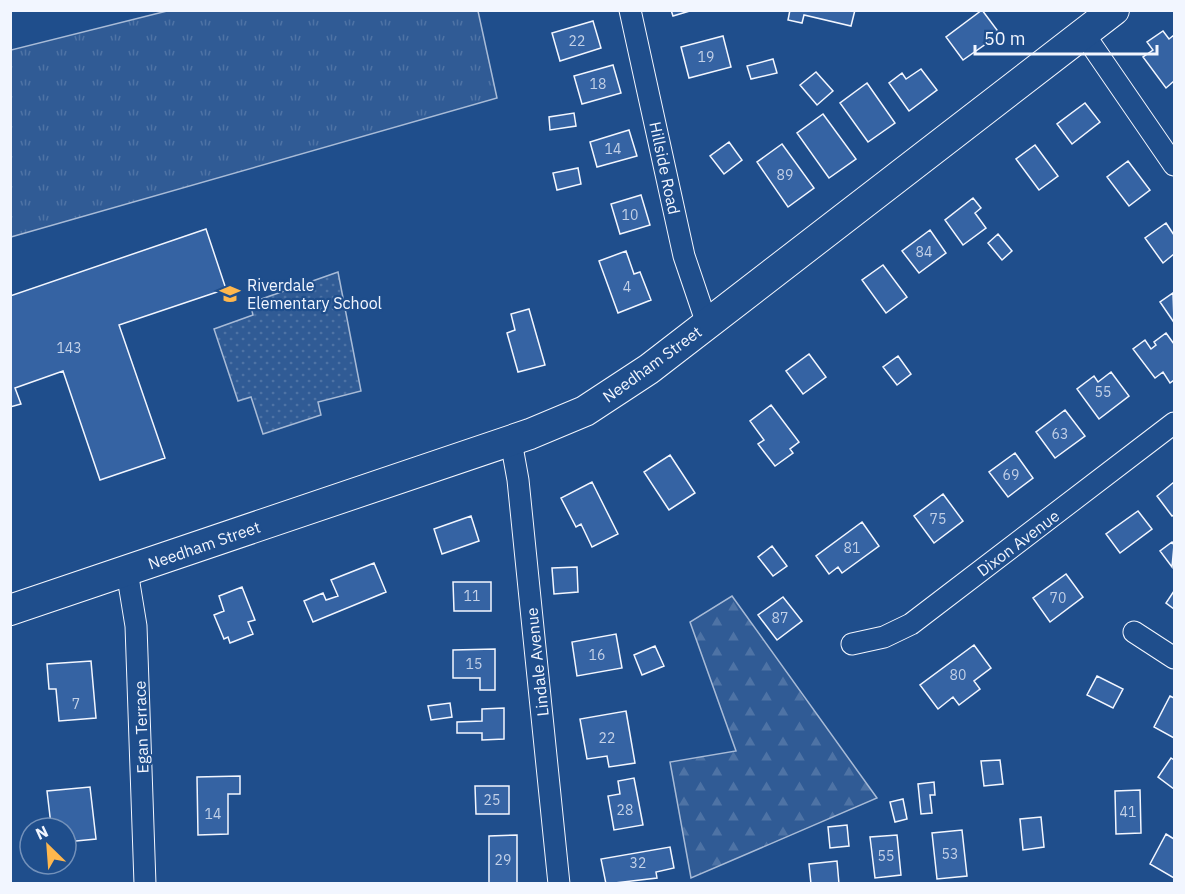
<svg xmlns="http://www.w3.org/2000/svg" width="1185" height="894" font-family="'IBM Plex Sans',sans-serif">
<defs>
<pattern id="grass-tufts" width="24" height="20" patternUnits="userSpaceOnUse" patternTransform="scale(1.5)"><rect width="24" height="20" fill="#305b95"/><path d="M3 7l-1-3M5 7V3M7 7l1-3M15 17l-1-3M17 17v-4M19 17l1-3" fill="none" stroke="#4e73a5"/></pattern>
<pattern id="forest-firs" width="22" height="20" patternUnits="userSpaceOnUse" patternTransform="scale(1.5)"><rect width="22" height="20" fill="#305b95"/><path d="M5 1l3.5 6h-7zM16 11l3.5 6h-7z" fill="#4e73a5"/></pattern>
<pattern id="park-dots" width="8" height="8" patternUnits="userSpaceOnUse" patternTransform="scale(1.5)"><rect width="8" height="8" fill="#305b95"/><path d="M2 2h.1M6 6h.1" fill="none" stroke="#4e73a5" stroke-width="1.8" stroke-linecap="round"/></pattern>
</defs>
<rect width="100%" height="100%" fill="#1f4e8c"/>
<!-- grass -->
<path fill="url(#grass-tufts)" stroke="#a8bbd7" stroke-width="1.5" d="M167 11H478L497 98 11 237V50Z"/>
<!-- forest -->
<path fill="url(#forest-firs)" stroke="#a8bbd7" stroke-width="1.5" d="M732 596 877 798 691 878 670 762 736 751 690 622Z"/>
<!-- park -->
<path fill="url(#park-dots)" stroke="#a8bbd7" stroke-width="1.5" d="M338 272 361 391 318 402 321 415 263 434 251 397 238 401 214 329 253 315 250 303Z"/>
<!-- building -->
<path fill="#3563a3" stroke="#f2f6ff" stroke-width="1.5" d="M671 10H693L673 16Z
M790 10H855L851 26 804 15 802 23 788 20Z
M982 10 1000 34 963 60 946 37Z
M593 21 601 48 560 61 552 33Z
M1163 31 1169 39 1174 35V81L1166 88 1143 57 1153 50 1147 42Z
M723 36 731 67 689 78 681 47Z
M773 59 777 73 751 79 747 66Z
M613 65 621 93 582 104 574 76Z
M921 69 937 90 909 111 889 83 902 73 906 79Z
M816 72 833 91 817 105 800 85Z
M867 83 895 123 868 142 840 103Z
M1085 103 1100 122 1072 144 1057 124Z
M574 113 576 126 550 130 549 117Z
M823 114 856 159 829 178 797 133Z
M629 130 637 156 597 167 590 142Z
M729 142 742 160 724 174 710 156Z
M782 144 814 188 788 207 757 162Z
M1035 145 1058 176 1039 190 1016 159Z
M1128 161 1150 190 1129 206 1107 177Z
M578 168 581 184 557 190 553 173Z
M641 195 650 225 620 234 611 204Z
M973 198 981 208 975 213 986 228 963 245 945 220Z
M1166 223 1174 235V254L1163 263 1145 238Z
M206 229 226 289 119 325 165 458 100 480 63 371 15 388 21 404 10 407V296Z
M930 230 946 253 919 273 902 251Z
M998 234 1012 251 1002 260 988 243Z
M626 251 634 274 640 272 651 300 618 313 599 261Z
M883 265 907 297 886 313 862 280Z
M1173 293 1174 320 1173 321 1160 302Z
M529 309 545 365 518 372 507 333 515 330 511 314Z
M1166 333 1174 344V380L1170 383 1163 372 1155 378 1133 349 1145 340 1151 349 1156 345 1154 342Z
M809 354 826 377 803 394 786 371Z
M898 356 911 374 897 385 883 367Z
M1111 372 1129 396 1099 419 1077 389 1094 376 1098 382Z
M771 405 799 442 790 449 793 453 775 466 758 444 764 440 750 421Z
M1065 410 1085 436 1055 458 1036 432Z
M1015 453 1033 478 1008 497 989 472Z
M670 455 695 493 669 510 644 472Z
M592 482 618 534 592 547 581 524 576 527 561 498Z
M1174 482V515L1172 516 1157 496Z
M943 494 963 521 934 543 914 516Z
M1138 511 1152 529 1120 553 1106 534Z
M471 516 479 541 442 554 434 529Z
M862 522 879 546 842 573 838 567 829 574 816 556Z
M1172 542 1174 545 1172 567 1160 551Z
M772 546 787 566 773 576 758 557Z
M374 563 386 592 313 622 304 601 323 593 326 600 338 596 331 580Z
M577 567 578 592 554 594 552 568Z
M1066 574 1083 597 1050 622 1033 598Z
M453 582H491V611H454Z
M242 587 255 620 248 622 253 634 230 643 228 637 224 639 214 615 224 611 219 596Z
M1174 591V609L1166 603Z
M783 597 802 621 777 640 758 615Z
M616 634 622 668 577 676 572 642Z
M974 645 991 668 974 681 980 689 959 705 953 697 938 709 920 685Z
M655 646 664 666 642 675 634 655Z
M495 649V690H480V678H453V650Z
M91 661 96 718 59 721 56 689H49L47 664Z
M1097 676 1123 689 1113 708 1087 695Z
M1170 696 1174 698V738L1154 727Z
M450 703 452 717 431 720 428 706Z
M504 708V739L482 740V733H457V722L482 721V709Z
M626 711 635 763 609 767 607 756 587 759 580 719Z
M1171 758 1174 760V789L1158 777Z
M1000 760 1003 784 984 786 981 761Z
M240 776V794H228V834L198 835 197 777Z
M634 778 643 825 614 830 608 796 620 794 618 781Z
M934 782 935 795H930L932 813 921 814 918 784Z
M475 786H509V814H476Z
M90 787 96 839 66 842V828H62L61 824 51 825 47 791Z
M1140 790 1141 833 1116 834 1115 791Z
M903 799 907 819 895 822 890 802Z
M1041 817 1044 847 1023 850 1020 819Z
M847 825 849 846 830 848 828 827Z
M962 830 967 876 937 879 932 833Z
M1166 834 1174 839V878L1150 864Z
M517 835V884H489V836Z
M897 835 901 875 875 878 870 837Z
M670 847 674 868 656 872 657 878 606 884 601 859Z
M837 861 839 884H811L809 864Z"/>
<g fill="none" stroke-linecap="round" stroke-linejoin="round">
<!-- street casing -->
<g stroke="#f2f6ff" stroke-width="23">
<path id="street" d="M630 10 684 256 707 324
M1084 34 1174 165
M511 441 518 480 559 884
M127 571 136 626 145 884
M1134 632 1174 658
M852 644 884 637 911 624 1174 423"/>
</g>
<!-- secondary casing -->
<g stroke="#f2f6ff" stroke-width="32">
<path id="secondary" d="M10 610 530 434 585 411 649 369 1114 10"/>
</g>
<!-- street -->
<use href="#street" stroke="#1f4e8c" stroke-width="21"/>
<!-- secondary -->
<use href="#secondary" stroke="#1f4e8c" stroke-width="30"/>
</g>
<!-- icons -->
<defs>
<g id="school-bare" transform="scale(1.62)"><path d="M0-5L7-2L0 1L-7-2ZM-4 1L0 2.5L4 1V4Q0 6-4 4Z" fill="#ffb74d" stroke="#1f4e8c" stroke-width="2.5" paint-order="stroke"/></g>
</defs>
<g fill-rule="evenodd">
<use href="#school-bare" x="230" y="294"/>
</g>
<g text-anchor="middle" stroke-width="4.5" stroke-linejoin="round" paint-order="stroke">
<!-- number labels -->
<g font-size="14" fill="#c3d1e8">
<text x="577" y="46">22</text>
<text x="706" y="62">19</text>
<text x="598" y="89">18</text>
<text x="613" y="154">14</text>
<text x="785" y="180">89</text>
<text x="630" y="220">10</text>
<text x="924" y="257">84</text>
<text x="627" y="292">4</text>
<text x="69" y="353">143</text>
<text x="1103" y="397">55</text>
<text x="1060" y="439">63</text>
<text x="1011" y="480">69</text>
<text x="938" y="524">75</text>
<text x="852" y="553">81</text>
<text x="472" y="601">11</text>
<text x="1058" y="603">70</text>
<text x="780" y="623">87</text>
<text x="597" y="660">16</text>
<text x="474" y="669">15</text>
<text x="958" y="680">80</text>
<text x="76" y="709">7</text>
<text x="607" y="743">22</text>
<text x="492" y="805">25</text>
<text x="625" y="815">28</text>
<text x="1128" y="817">41</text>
<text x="213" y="819">14</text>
<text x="950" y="859">53</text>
<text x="886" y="861">55</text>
<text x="503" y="865">29</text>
<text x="638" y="868">32</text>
</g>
<!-- street labels -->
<g font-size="16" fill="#f2f6ff" stroke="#1f4e8c">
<text transform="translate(665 168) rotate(78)" y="6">Hillside Road</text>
<text transform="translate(652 364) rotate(-36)" y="6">Needham Street</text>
<text transform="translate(1018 543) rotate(-37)" y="6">Dixon Avenue</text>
<text transform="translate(204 545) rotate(-19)" y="6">Needham Street</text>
<text transform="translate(537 662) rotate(-96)" y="6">Lindale Avenue</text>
<text transform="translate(141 727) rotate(-92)" y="6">Egan Terrace</text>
</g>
<!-- poi labels -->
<g font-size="16" fill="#f2f6ff" stroke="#1f4e8c" text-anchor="start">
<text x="247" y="291">Riverdale<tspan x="247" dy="18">Elementary School</tspan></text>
</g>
</g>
<!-- border -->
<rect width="1185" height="894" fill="none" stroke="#f2f6ff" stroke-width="24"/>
<!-- north arrow -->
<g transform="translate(48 846) rotate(335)"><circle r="28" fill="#1f4e8c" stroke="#7391ba" stroke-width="1.5"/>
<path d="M0-4.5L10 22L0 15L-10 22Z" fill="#ffb74d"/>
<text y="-9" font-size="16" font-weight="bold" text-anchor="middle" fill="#f2f6ff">N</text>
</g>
<!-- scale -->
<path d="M975 45v9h182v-9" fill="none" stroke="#f2f6ff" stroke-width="3"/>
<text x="984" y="45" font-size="18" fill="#f2f6ff" stroke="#1f4e8c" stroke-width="4.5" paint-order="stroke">50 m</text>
</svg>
